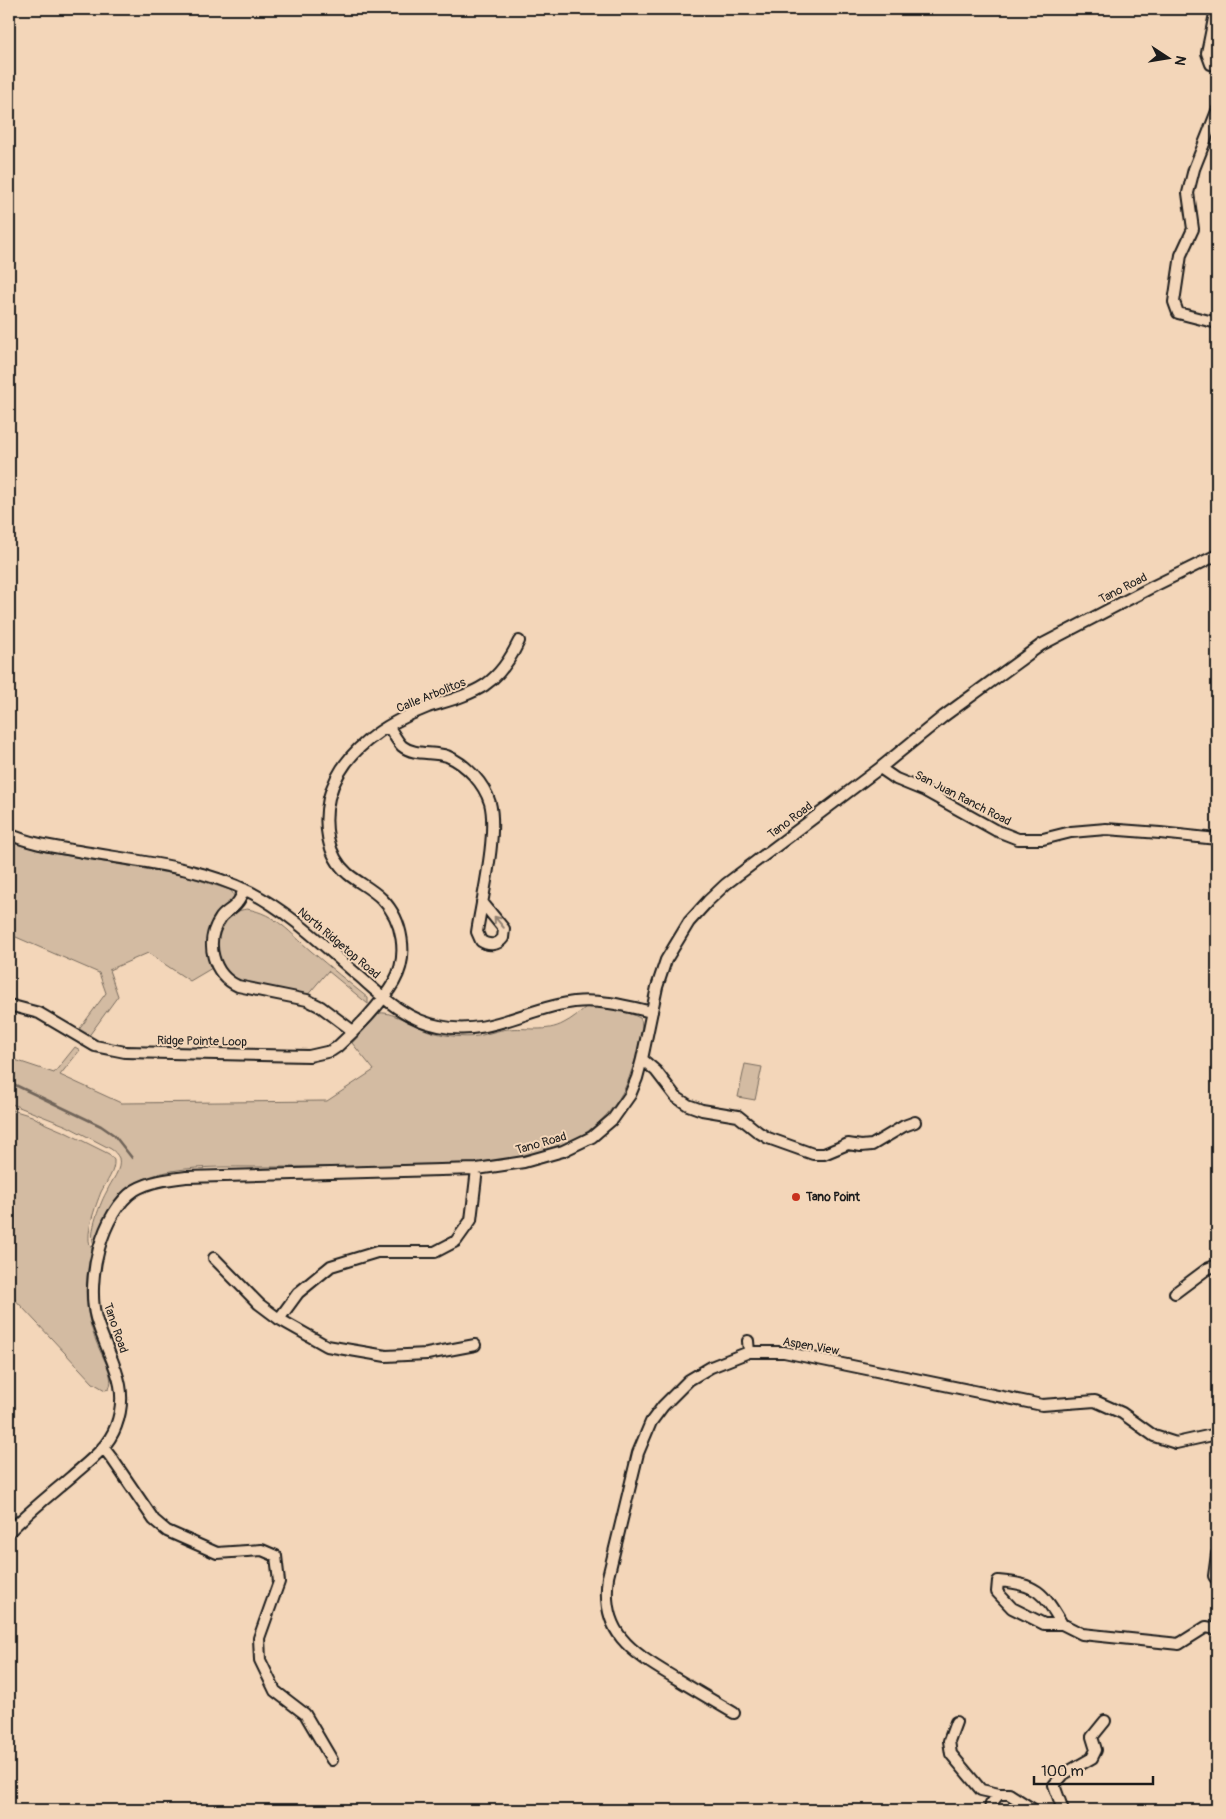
<svg xmlns="http://www.w3.org/2000/svg" width="1226" height="1819" font-family="Pangolin,sans-serif">
<rect width="100%" height="100%" fill="#f3d6b9"/>
<filter id="ink" filterUnits="userSpaceOnUse"><feTurbulence type="fractalNoise" baseFrequency=".02" numOctaves="2"/><feDisplacementMap in="SourceGraphic" scale="10" xChannelSelector="R" yChannelSelector="G"/><feConvolveMatrix kernelMatrix="1 2 1 2 8 2 1 2 1" color-interpolation-filters="sRGB"/></filter>
<g filter="url(#ink)">
<!-- green -->
<path fill="#d3bba2" stroke="#786c5f" d="M9 842 46 852 186 876 230 890C233 893 235 896 233 901 230 906 222 911 218 915 205 930 204 951 212 968L190 981 148 953 109 970 118 996 88 1037 78 1031 106 993 99 973 9 934Z
M247 909C276 914 290 933 311 951 330 967 349 983 368 998V1004L328 971 306 997 240 982C209 965 207 914 247 909Z
M590 1006C606 1007 625 1010 640 1018 646 1026 635 1062 631 1072 622 1102 601 1125 574 1140 523 1167 445 1166 388 1166 342 1167 297 1167 251 1167 215 1167 160 1165 129 1187 110 1200 102 1223 94 1244 88 1234 101 1201 107 1191 111 1181 122 1170 119 1158 117 1154 114 1151 111 1149L67 1126 9 1103V1058L54 1073 75 1047 80 1050 60 1075 121 1103 327 1101 374 1070 352 1043 380 1013C392 1011 418 1028 432 1032 446 1036 464 1038 478 1036 488 1034 498 1030 508 1029 527 1027 546 1033 564 1023 572 1019 579 1013 586 1007Z
M745 1064 762 1067 755 1100 738 1097Z
M9 1109 32 1116 46 1124 67 1133 109 1154 114 1160C115 1172 106 1182 101 1192 96 1205 83 1238 92 1249 83 1284 84 1313 98 1346 103 1358 115 1377 109 1389L105 1390 93 1383 9 1293Z"/>
<g fill="none" stroke-linecap="round" stroke-linejoin="round">
<!-- stream -->
<path stroke="#71655a" stroke-width="2.5" d="M9 1082 101 1126 114 1135 132 1158"/>
<!-- minor casing -->
<g stroke="#1c1c1c" stroke-width="14">
<path id="minor" d="M1216 9 1207 53 1211 64 1217 65
M1217 111 1194 169 1188 193 1193 229 1181 255 1174 302 1178 313 1217 323
M389 727C393 733 397 741 402 746 414 756 433 751 447 756 466 764 484 783 490 803 498 833 482 899 477 932L481 941C489 946 498 945 503 938L504 929 482 902
M880 768 896 779 923 790 995 830 1018 839H1043L1071 832 1106 829 1160 833 1217 839
M9 834C31 844 55 847 78 851 134 861 199 866 250 892 291 913 325 947 360 977 384 998 406 1020 439 1026 489 1037 526 1008 574 1002 601 999 626 1006 652 1012
M244 889C242 894 241 899 237 903 232 910 224 912 220 919 204 942 213 975 238 986L307 1000 321 1007 353 1031
M9 1005 39 1013 95 1046 125 1052 309 1056 331 1051 337 1047C355 1031 382 1003 394 982 409 956 403 920 382 899 372 889 359 883 348 874 327 856 323 824 329 798 341 751 386 723 428 707 447 701 468 696 485 685 501 674 511 658 519 641
M642 1059 656 1071 676 1097 688 1105 702 1110 738 1116 758 1132 768 1138 813 1154H824L848 1144 861 1146 872 1145 904 1126 915 1122
M214 1258 259 1304 279 1319 327 1346 386 1356 427 1354 475 1345
M1175 1293 1207 1269 1217 1265
M279 1319 298 1293 331 1266 377 1252H435L456 1241 471 1220 477 1169
M748 1341 749 1352
M103 1447 113 1460 154 1520 167 1531 217 1553 262 1550 276 1556 279 1582 259 1638 260 1660 275 1691 305 1714 332 1760
M9 1532C28 1512 50 1495 71 1477 88 1462 108 1448 116 1426 132 1383 107 1357 96 1318 86 1281 101 1212 135 1190 150 1181 169 1179 186 1177L477 1169 524 1162 563 1151 592 1137 613 1119 630 1095 637 1078 642 1059 657 987 666 960 689 922 708 901 726 884 880 768 944 716 1041 645 1154 586 1217 555
M1217 1554 1214 1576 1217 1580
M1062 1624C1043 1592 1037 1584 998 1581L997 1592 1012 1608 1044 1624H1062L1082 1634 1179 1644 1206 1627 1217 1629
M734 1713C715 1702 695 1690 675 1678 632 1652 600 1634 608 1577L638 1453 651 1422 663 1406 689 1380 711 1367 749 1352H784L1042 1405 1095 1401 1122 1413 1154 1436 1176 1443 1217 1434
M956 1722 949 1741 951 1754 981 1790 999 1794H1009L1034 1810
M990 1810 991 1804 999 1794
M1063 1810 1054 1785 1064 1774 1092 1758 1096 1750 1092 1737 1105 1721"/>
</g>
<!-- minor -->
<use href="#minor" stroke="#f3d6b9" stroke-width="10"/>
</g>
<!-- one-way arrows -->
<defs><path id="oneway-shaft" d="M-6 0H5M1.5-3L5.5 0L1.5 3" fill="none" stroke-width="1.6" stroke-linecap="round" stroke-linejoin="round" transform="scale(1.25)"/></defs>
<use stroke="#928272" href="#oneway-shaft" transform="translate(499 922) rotate(-130)"/>
</g>
<!-- markers -->
<circle fill="#c8321e" stroke="#f3d6b9" stroke-width="2" cx="796" cy="1197" r="5"/>
<g text-anchor="middle" stroke-width="4" stroke-linejoin="round" paint-order="stroke">
<!-- street labels -->
<g font-size="12" fill="#1c1c1c" stroke="#f3d6b9">
<text transform="translate(1123 588) rotate(-27)" y="4">Tano Road</text>
<text transform="translate(431 695) rotate(-22)" y="4">Calle Arbolitos</text>
<text transform="translate(963 798) rotate(27)" y="4">San Juan Ranch Road</text>
<text transform="translate(790 820) rotate(-37)" y="4">Tano Road</text>
<text transform="translate(339 943) rotate(40)" y="4">North Ridgetop Road</text>
<text transform="translate(202 1041) rotate(1)" y="4">Ridge Pointe Loop</text>
<text transform="translate(541 1143) rotate(-16)" y="4">Tano Road</text>
<text transform="translate(116 1328) rotate(71)" y="4">Tano Road</text>
<text transform="translate(811 1346) rotate(10)" y="4">Aspen View</text>
</g>
<!-- poi labels -->
<g font-size="12" font-weight="bold" fill="#1c1c1c" stroke="#f3d6b9" text-anchor="start">
<text x="806" y="1201">Tano Point</text>
</g>
</g>
<!-- margin -->
<rect width="1226" height="1819" fill="none" stroke="#f3d6b9" stroke-width="30"/>
<rect x="15" y="15" width="1196" height="1789" fill="none" stroke="#1c1c1c" stroke-width="2" filter="url(#ink)"/>
<!-- north arrow -->
<g transform="translate(1168 58) rotate(102)" stroke="#f3d6b9" stroke-width="4" paint-order="stroke">
<path d="M0-4L9 19L0 12L-9 19Z" fill="#1c1c1c"/>
<text y="-8" font-size="14" font-weight="bold" text-anchor="middle" fill="#1c1c1c">N</text>
</g>
<!-- scale -->
<path d="M1034 1776v8h119v-8" fill="none" stroke="#1c1c1c" stroke-width="2.5"/>
<text x="1041" y="1776" font-size="15" fill="#1c1c1c" stroke="#f3d6b9" stroke-width="4" paint-order="stroke">100 m</text>
</svg>
